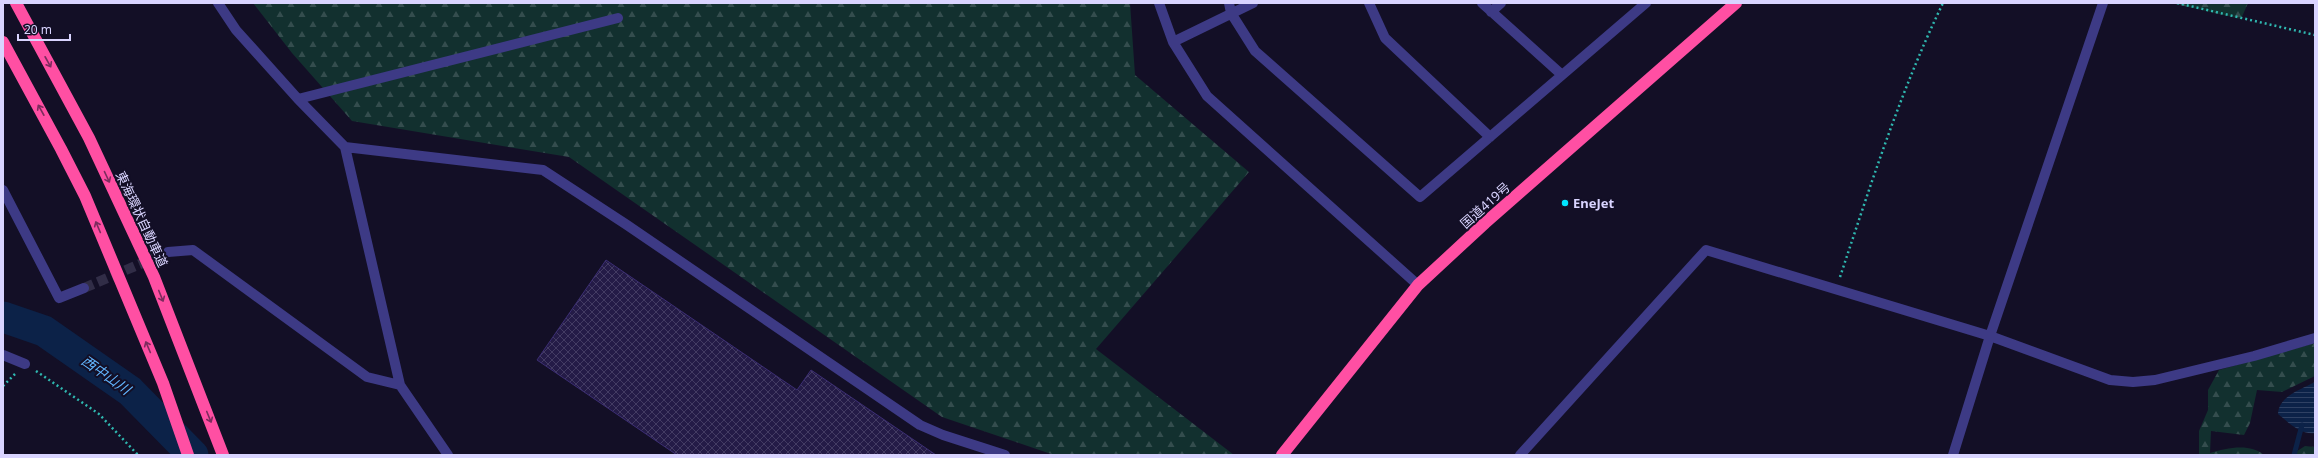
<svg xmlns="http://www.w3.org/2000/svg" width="2318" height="458" font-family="'Noto Sans','Noto Sans JP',sans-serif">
<defs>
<pattern id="forest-firs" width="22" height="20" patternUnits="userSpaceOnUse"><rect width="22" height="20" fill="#12302f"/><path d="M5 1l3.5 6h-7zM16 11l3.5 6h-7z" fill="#344d4e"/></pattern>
<pattern id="water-rules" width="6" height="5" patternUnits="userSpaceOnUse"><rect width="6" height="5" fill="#0c2248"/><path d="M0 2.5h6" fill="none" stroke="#2f4163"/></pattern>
<pattern id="building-cross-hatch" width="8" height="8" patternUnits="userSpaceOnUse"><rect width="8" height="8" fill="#241b47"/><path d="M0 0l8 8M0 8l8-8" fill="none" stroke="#433b63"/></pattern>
</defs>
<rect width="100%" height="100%" fill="#130f26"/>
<!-- forest -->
<path fill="url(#forest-firs)" d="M253 3H1130L1135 75 1249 172 1096 349 1234 455H1054L942 417 569 157 352 121 292 53Z
M2171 3H2248L2241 19Z
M2315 343V376L2282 392 2257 390 2250 423 2244 435 2211 431 2210 453C2227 448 2250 443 2264 455H2199V431L2208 410V390L2219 370Z
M2305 446 2315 447V455H2291Z"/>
<!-- water -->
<path fill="url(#water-rules)" d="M2315 382V433C2301 435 2289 423 2278 414 2279 396 2300 390 2315 382Z"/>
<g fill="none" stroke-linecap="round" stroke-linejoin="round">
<!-- stream -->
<path stroke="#0c2248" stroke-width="5" d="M2294 455 2302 425"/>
<!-- river -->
<path stroke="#0c2248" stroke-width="31" d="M3 317 44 331 130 391 193 455"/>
</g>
<!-- building -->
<path fill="url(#building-cross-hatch)" stroke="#3b2d73" d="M606 260 797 390 811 370 936 455H677L537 360Z"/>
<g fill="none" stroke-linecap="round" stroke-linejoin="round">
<!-- minor-tunnel -->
<path stroke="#312d47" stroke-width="10" stroke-dasharray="10 5" stroke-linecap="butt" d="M84 288 168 252"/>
<!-- path -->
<path stroke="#2fb8b0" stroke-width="2.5" stroke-dasharray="2 3" stroke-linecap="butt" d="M2177 3 2315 35
M1840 277C1871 184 1900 92 1943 3
M36 371 99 414 138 455
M3 386 15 374"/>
<!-- minor -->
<path stroke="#3d3a85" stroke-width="10" d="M218 3 236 30 298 99 345 147 400 385 448 455
M1159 3 1173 42 1207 96 1418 285
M1229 3 1231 13 1255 51 1420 197 1646 3
M1369 3 1385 38 1490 137
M1482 3 1562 75
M1491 12 1501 3
M1173 42 1253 3
M298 99 618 18
M345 147 543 170 627 225 920 425 943 435 1005 455
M3 190 59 298 84 288
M168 252 193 250 367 377 400 385
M3 355 25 364
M1520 455 1706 250 1990 336 2110 380 2133 382 2155 380 2254 356 2315 338
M1953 455 1990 336 2103 3"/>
<!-- highway -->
<path stroke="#ff4fa3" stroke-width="12" d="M16 3 89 138 154 277 223 455
M3 42 61 149 85 196 163 383 188 455
M1282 455 1418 285 1485 223 1736 3"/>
</g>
<!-- one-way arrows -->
<defs><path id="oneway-shaft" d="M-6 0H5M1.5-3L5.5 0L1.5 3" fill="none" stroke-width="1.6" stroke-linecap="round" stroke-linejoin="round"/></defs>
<g stroke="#7d2c5e">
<use href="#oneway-shaft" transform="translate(48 62) rotate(61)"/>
<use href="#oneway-shaft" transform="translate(41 110) rotate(-119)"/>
<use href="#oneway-shaft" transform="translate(107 177) rotate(65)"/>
<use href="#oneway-shaft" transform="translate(98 227) rotate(-113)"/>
<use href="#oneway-shaft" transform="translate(161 296) rotate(68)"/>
<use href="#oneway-shaft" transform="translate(148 347) rotate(-113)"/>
<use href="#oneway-shaft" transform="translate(209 417) rotate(68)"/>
</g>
<!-- markers -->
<circle fill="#00e5ff" stroke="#130f26" stroke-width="1.5" cx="1565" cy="203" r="4"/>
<g text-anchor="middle" stroke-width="4" stroke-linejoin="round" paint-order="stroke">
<!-- poi labels -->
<g font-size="13" font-weight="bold" fill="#d9d4ff" stroke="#130f26" text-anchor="start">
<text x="1573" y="208">EneJet</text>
</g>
<!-- street labels -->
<g font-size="13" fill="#d9d4ff" stroke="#130f26">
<text transform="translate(1485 205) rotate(-42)" y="5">国道419号</text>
<text transform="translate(142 219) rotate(65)" y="5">東海環状自動車道</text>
</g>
<!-- water labels -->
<g font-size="14" font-style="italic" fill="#62b6ff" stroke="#130f26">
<text transform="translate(106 375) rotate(35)" y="5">西中山川</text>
</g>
</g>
<!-- border -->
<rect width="2318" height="458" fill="none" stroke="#d9d4ff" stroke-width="8"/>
<!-- scale -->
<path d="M18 34v6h52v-6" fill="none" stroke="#d9d4ff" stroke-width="2"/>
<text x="24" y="34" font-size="12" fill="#d9d4ff" stroke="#130f26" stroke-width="3" paint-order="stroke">20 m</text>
</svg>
